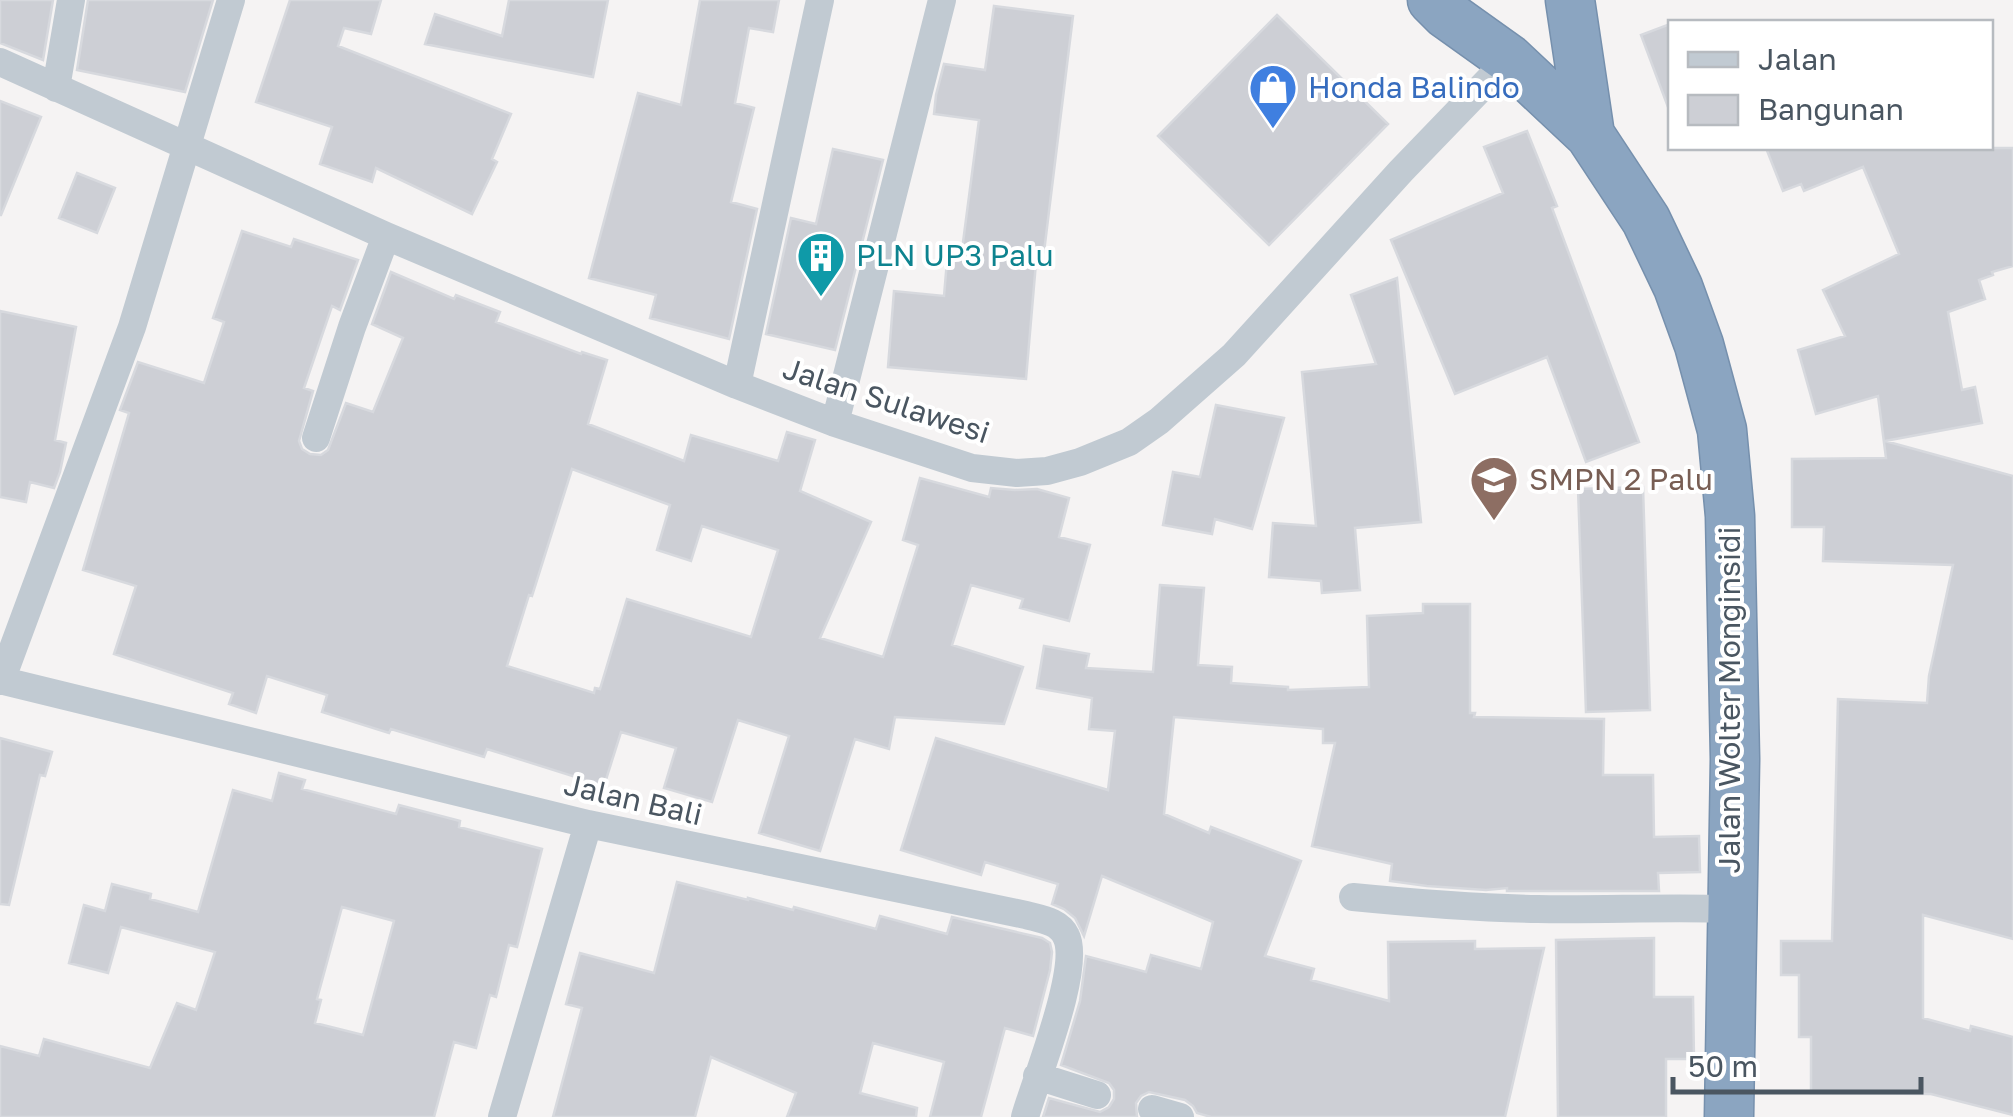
<svg xmlns="http://www.w3.org/2000/svg" width="2013" height="1117" font-family="'Golos Text',sans-serif">
<rect width="100%" height="100%" fill="#f5f3f3"/>
<!-- building -->
<path fill="#cdcfd5" stroke="#d7d9de" stroke-width="2.5" fill-rule="evenodd" d="M0 0H53L43 60 0 43Z
M88 0H213L185 92 77 70Z
M290 0H381L371 34 344 28 338 46 511 114 492 159 497 162 472 214 376 168 372 182 320 164 332 127 256 102Z
M509 0H608L593 77 425 44 435 14 502 36Z
M700 0H779L773 32 749 28 735 103 754 108 731 202 757 209 729 339 650 318 656 295 589 278 638 93 681 105Z
M994 6 1073 16 1044 252 1037 251 1026 379 888 367 894 291 944 296 948 249 962 250 979 120 934 114 936 95 944 64 985 70Z
M1277 15 1388 124 1269 245 1158 136Z
M1670 24V107H1668L1641 35Z
M0 101 41 117 1 215H0Z
M1527 131 1557 206 1552 208 1639 442 1586 462 1547 357 1455 394 1391 240 1503 193 1484 147Z
M1766 148H2013V266L1992 272 1993 275 1979 280 1985 299 1948 312 1962 390 1975 387 1982 423 1885 441 2013 476V939L1923 915V1018L1970 1031 1971 1026 2013 1037V1115L1931 1094 1811 1093V1037H1799V975H1781V941H1832L1838 699 1927 703 1929 676 1953 565 1823 561 1824 527H1792V459L1886 458 1878 396 1816 414 1798 350 1845 336 1823 290 1899 254 1863 167 1804 191 1801 184 1783 191Z
M833 149 883 160 835 350 766 334 791 218 816 224Z
M77 173 115 188 97 233 59 218Z
M242 231 291 247 294 239 358 260 340 310 332 306 304 388 313 391 299 441 302 449 310 454 321 455 328 450 346 403 373 412 403 338 372 324 391 272 454 299 456 295 500 312 496 322 581 354 582 352 607 360 588 424 684 461 691 435 778 461 787 432 815 440 800 491 871 522 820 638 883 657 918 545 903 540 920 478 989 497 991 488 1015 490 1037 489 1069 498 1059 537 1090 545 1069 621 1020 608 1023 599 971 585 952 645 1023 667 1004 724 895 717 889 749 855 739 820 851 759 833 789 736 738 720 712 802 664 788 676 748 621 732 604 786 487 749 484 757 391 729 389 733 322 712 327 695 267 676 256 713 229 704 233 693 114 654 136 586 83 570 129 413 120 410 138 362 204 383 224 322 213 318ZM572 469 670 505 657 550 691 561 702 526 778 550 751 637 627 599 600 689 595 688 594 693 507 666 529 595 532 596Z
M1397 278 1421 522 1355 528 1360 590 1322 593 1321 581 1269 577 1273 523 1316 526 1302 372 1376 364 1351 295Z
M0 311 76 327 55 440 66 443 60 472 54 488 30 482 26 502 0 497Z
M1216 405 1284 418 1252 529 1215 519 1212 534 1163 525 1173 472 1200 477Z
M1643 487 1650 710 1586 712 1578 489Z
M1160 585 1204 588 1198 665 1232 667 1231 683 1288 687V690L1369 687 1367 616 1423 613V604H1470V713H1475L1474 717 1604 719 1603 775H1653L1654 837 1699 836 1700 872 1658 873 1659 891H1507V888L1486 890 1427 886 1390 881 1392 864 1312 846 1335 743H1323V729L1174 717 1164 814 1209 833 1211 827 1301 861 1265 956 1314 969 1311 980 1389 1001 1388 942 1475 941V949L1544 948 1505 1117H1211L1197 1113 1193 1106 1185 1100 1149 1092 1141 1096 1136 1103 1137 1117H1043L1049 1098 1100 1112 1109 1107 1114 1099V1090L1109 1083 1061 1065 1080 1001 1086 956 1146 972 1151 955 1201 969 1213 922 1102 876 1084 936 1075 918 1064 909 1052 904 1058 884 985 862 981 875 901 850 936 738 1108 790 1115 731 1089 729 1092 698 1037 688 1044 646 1089 654 1086 668 1153 672Z
M0 738 52 752 45 776 40 775 9 905 0 904Z
M279 773 305 780 302 789 396 814 399 805 460 821 459 827 542 849 517 947 509 945 496 997 490 995 476 1048 454 1042 434 1117H0V1046L39 1056 44 1039 150 1068 177 1003 196 1010 215 952 121 927 108 973 69 963 84 905 105 911 112 884 151 894 150 899 198 912 233 790 272 801ZM342 907 394 921 363 1035 315 1023 321 1000 317 999Z
M677 882 748 900V898L793 910 794 907 876 929 880 916 947 934 952 917 1042 938 1050 943 1052 952 1050 970 1033 1036 1005 1028 981 1117H930L944 1062 873 1043 860 1093 917 1108 916 1117H787L796 1093 711 1057 695 1117H553L582 1008 566 1004 580 953 654 973Z
M1654 938V997H1693L1694 1059H1666V1117H1558L1556 940Z"/>
<g fill="none" stroke-linecap="round" stroke-linejoin="round">
<!-- highway casing -->
<g stroke="#7690ad" stroke-width="51">
<path id="highway" d="M1432 0 1446 14 1509 59 1590 135 1646 220 1678 287 1699 345 1722 430 1730 516 1735 759 1729 1117
M1570 0 1590 135"/>
</g>
<!-- street -->
<path stroke="#c1cad2" stroke-width="28" d="M0 62 386 236 737 385 835 423 972 468 1017 473 1047 471 1080 462 1129 442 1159 421 1234 355 1401 171 1509 59
M56 88 71 0
M737 385 820 0
M835 423 942 0
M316 438 352 327 386 236
M0 680 588 824 1026 915C1040 919 1059 921 1066 936 1082 967 1035 1081 1025 1117
M1 681 132 327 231 0
M1353 897C1414 903 1476 908 1538 909 1602 910 1666 907 1731 909
M1037 1076 1097 1095
M1152 1109 1180 1117
M502 1117 588 824"/>
<!-- highway -->
<use href="#highway" stroke="#8ba5c1" stroke-width="48"/>
</g>
<!-- icons -->
<defs>
<g id="shop-pin" transform="scale(2.5)"><path d="M0 17L-7.5 6A9.5 9.5 0 1 1 7.5 6Z" fill="#3f7fe0" stroke="#fff"/><path d="M-5-2.5h2.3a2.7 3.5 0 0 1 5.4 0H5L5.5 6h-11ZM-1.5-2.5h3a1.5 2.3 0 0 0-3 0Z" fill="#fff"/></g>
<g id="building-pin" transform="scale(2.5)"><path d="M0 17L-7.5 6A9.5 9.5 0 1 1 7.5 6Z" fill="#0f9aa8" stroke="#fff"/><path d="M-4-6H4V6H1V3H-1V6H-4ZM-2.5-4.3h1.7v1.8h-1.7ZM.8-4.3h1.7v1.8H.8ZM-2.5-1h1.7V.8h-1.7ZM.8-1h1.7V.8H.8Z" fill="#fff"/></g>
<g id="school-pin" transform="scale(2.5)"><path d="M0 17L-7.5 6A9.5 9.5 0 1 1 7.5 6Z" fill="#8d6e63" stroke="#fff"/><path d="M0-5L7-2L0 1L-7-2ZM-4 1L0 2.5L4 1V4Q0 6-4 4Z" fill="#fff"/></g>
</defs>
<g fill-rule="evenodd">
<use href="#shop-pin" x="1273" y="88"/>
<use href="#building-pin" x="821" y="256"/>
<use href="#school-pin" x="1494" y="480"/>
</g>
<g text-anchor="middle" stroke-width="8" stroke-linejoin="round" paint-order="stroke">
<!-- shop labels -->
<g font-size="30" fill="#366cbe" stroke="#fff" text-anchor="start">
<text x="1308" y="98">Honda Balindo</text>
</g>
<!-- culture labels -->
<g font-size="30" fill="#0d838f" stroke="#fff" text-anchor="start">
<text x="856" y="266">PLN UP3 Palu</text>
</g>
<!-- street labels -->
<g font-size="30" fill="#4a5661" stroke="#fff">
<text transform="translate(886 401) rotate(18)" y="10">Jalan Sulawesi</text>
<text transform="translate(1730 700) rotate(-90)" y="10">Jalan Wolter Monginsidi</text>
<text transform="translate(633 800) rotate(13)" y="10">Jalan Bali</text>
</g>
<!-- education labels -->
<g font-size="30" fill="#785e54" stroke="#fff" text-anchor="start">
<text x="1529" y="490">SMPN 2 Palu</text>
</g>
</g>
<!-- legend -->
<rect x="1668" y="20" width="325" height="130" fill="#ffffff" stroke="#b7bbc0" stroke-width="2.5"/>
<rect x="1688" y="52" width="50" height="15" fill="#c1cad2" stroke="#b7bbc0" stroke-width="2.5"/>
<text x="1758" y="70" font-size="30" fill="#4a5661">Jalan</text>
<rect x="1688" y="95" width="50" height="30" fill="#cdcfd5" stroke="#b7bbc0" stroke-width="2.5"/>
<text x="1758" y="120" font-size="30" fill="#4a5661">Bangunan</text>
<!-- scale -->
<path d="M1673 1077v15h248v-15" fill="none" stroke="#4a5661" stroke-width="5"/>
<text x="1688" y="1077" font-size="30" fill="#4a5661" stroke="#ffffff" stroke-width="8" paint-order="stroke">50 m</text>
</svg>
